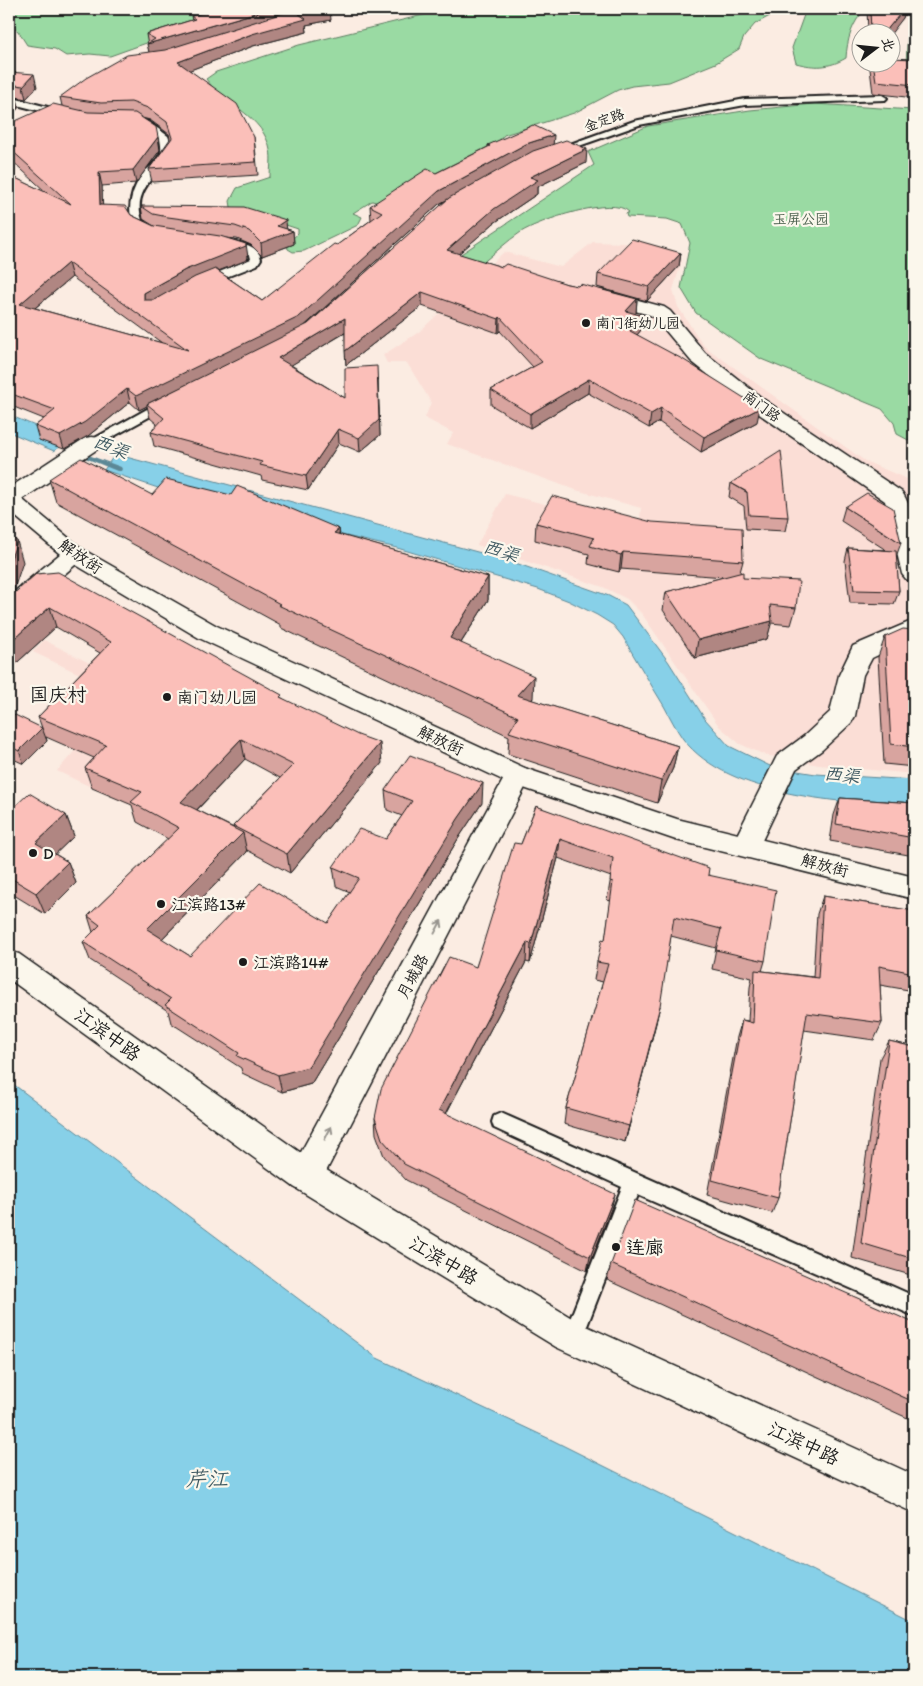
<svg xmlns="http://www.w3.org/2000/svg" width="923" height="1686" font-family="Itim,'LXGW WenKai TC',sans-serif">
<rect width="100%" height="100%" fill="#fbece2"/>
<filter id="ink" filterUnits="userSpaceOnUse"><feTurbulence type="fractalNoise" baseFrequency=".02" numOctaves="2"/><feDisplacementMap in="SourceGraphic" scale="10" xChannelSelector="R" yChannelSelector="G"/><feConvolveMatrix kernelMatrix="1 2 1 2 8 2 1 2 1" color-interpolation-filters="sRGB"/></filter>
<g filter="url(#ink)">
<!-- built -->
<path fill="#fbded6" d="M593 242 625 243 682 260 673 290 678 307 704 346 865 461 914 482V774L819 765 765 755 740 744 719 726 642 614 627 599 603 587 477 545 505 494 639 528 641 508 576 490 447 444 453 433 425 418 431 402 407 363H387L383 355 419 332 504 252 561 267Z
M44 640 198 718 127 804 57 771 124 695 33 652Z"/>
<!-- green -->
<path fill="#9adaa3" stroke="#5b7b60" d="M9 9H242L110 56 90 54 66 56 55 49 27 45 18 31 9 24Z
M448 9H914V66L906 64 908 28 914 16 912 13 865 10C852 22 847 40 846 58 829 68 815 68 796 63L792 48 804 15 800 11 790 9 779 11 755 24 744 37 739 49 716 63 669 82 632 86 618 90 574 113 504 135 487 155 380 203 372 201 353 213 362 217 358 225 304 251 293 252 288 249 287 245 298 233V229L231 207 230 201 237 188 270 177C270 169 272 158 270 150 264 116 225 105 206 79L216 72 299 45Z
M814 104 914 110V443L897 434 894 423 882 409 761 359 696 313 681 288 690 243 682 224 667 219 627 217 626 214 629 212C613 195 538 221 521 232 507 241 494 254 481 264L459 258 461 254 594 165 588 152 648 126 750 110Z"/>
<!-- water -->
<path fill="#87d0e8" stroke="#5c8896" d="M9 415 40 428 64 444 54 451 9 432Z
M115 454 507 560 609 596 626 605 668 661 705 719 729 746 772 767 816 774 914 780V808C844 801 730 799 683 739 676 729 670 717 664 706 650 683 636 660 623 637L613 625 597 615 569 601 538 589 397 548 194 500 104 470Z
M9 1081 377 1358 552 1440 914 1621V1677H9Z"/>
<g fill="none" stroke-linecap="round" stroke-linejoin="round">
<!-- stream -->
<path fill="#5c8896" fill-rule="evenodd" d="M75 450 121 467 122 469 121 471H117L73 453V451Z"/>
<!-- service casing -->
<g stroke="#1c1c1c" stroke-width="4">
<path id="service" d="M882 95 887 98 885 100 745 105 639 125 559 153 551 151 634 121 745 99Z
M9 97 67 112 69 114 64 117 9 103Z
M140 119 149 122 168 136C181 165 128 181 142 220L154 231 149 234C121 227 129 193 142 175 147 168 156 163 160 154 162 149 161 145 160 139L137 124V120Z
M227 240C239 243 258 244 261 259L257 265 208 284H200V280L251 259 250 255 240 249 223 245 222 243Z
M167 398 173 402 171 405 96 446H88L86 443Z
M501 1113 914 1296V1316L638 1195 580 1344 573 1347 566 1344 563 1337 622 1187 494 1128 492 1122 494 1116Z"/>
</g>
<!-- minor casing -->
<g stroke="#1c1c1c" stroke-width="3">
<path id="minor" d="M601 290 664 307 670 311 705 353 763 399 902 492C919 518 914 552 914 582L906 579 902 574 885 501 749 407 691 361 656 319 650 315 594 300 592 296 594 292Z
M92 437 99 438 103 443 99 448 17 503 9 505V488L85 438Z
M74 546 82 549 85 554 82 559 17 615 9 617V596L66 549Z
M914 620V638L872 658 863 675 855 716 851 723 822 750 796 769 756 853 746 856 736 853 732 845 777 756 804 736 830 712 839 675 853 646Z
M518 766 527 769 531 776 318 1187 306 1191 294 1187 290 1176 294 1165 509 769Z"/>
</g>
<!-- tertiary casing -->
<g stroke="#1c1c1c" stroke-width="3">
<path id="tertiary" d="M9 493 17 495 82 549 217 626 527 769 677 819 914 877V899L676 840 509 783 199 638 66 559 9 511Z"/>
</g>
<!-- secondary casing -->
<g stroke="#1c1c1c" stroke-width="3">
<path id="secondary" d="M9 951 19 954 318 1165 580 1323 914 1475V1513L556 1347 294 1187 9 979Z"/>
</g>
<!-- service -->
<use href="#service" fill="#fbf7ec" fill-rule="evenodd"/>
<!-- minor -->
<use href="#minor" fill="#fbf7ec" fill-rule="evenodd"/>
<!-- tertiary -->
<use href="#tertiary" fill="#fbf7ec" fill-rule="evenodd"/>
<!-- secondary -->
<use href="#secondary" fill="#fbf7ec" fill-rule="evenodd"/>
</g>
<!-- wall -->
<path fill="#d8a49f" stroke="#1c1c1c" fill-rule="evenodd" d="M867 9H906L903 18 890 32H868Z
M191 16 331 20 306 25 307 32 253 46 190 70 254 137 258 175 152 182 149 169 170 139 169 134 150 120 142 118 160 150 136 183 102 186V205L131 215 154 226 143 219 141 206 287 229 293 231 294 244 262 256 251 245 237 239 225 238 248 257 247 260 218 271 262 301 371 220 370 206 488 147V145L553 144 586 163 537 187V194L494 223 458 254 502 267 567 284 637 299 636 313 635 314 643 316 641 330 637 335 757 422 701 452 659 422 649 428 588 393 530 428 491 405V390L533 367 500 331 498 333 422 306 346 365 345 333 291 365 345 398 378 381 380 435 360 452 339 443 308 490 262 480 261 476 154 446 151 432 157 424 150 418 147 406 139 410 130 402 88 436 64 449 39 440 35 426 44 419 9 405V175L47 193 9 158V124L62 106 60 97 149 52 146 34 192 20ZM446 201 308 324 306 325 439 204ZM72 277 162 343 35 308Z
M914 59V98L873 93 870 69 871 62H890Z
M9 72 37 87 26 99 16 97 19 107 9 119Z
M681 253 679 266 647 301 597 287 598 274Z
M49 479 152 495 339 529 340 535 488 577V600L461 643 533 698 532 700 678 746 673 768 657 803 508 754 509 736 281 628V625L56 502Z
M731 483 788 517 785 531 746 529 744 506 729 497Z
M845 507 901 543 896 557 899 591 894 604 850 603 845 561 848 548 886 550 841 521Z
M536 523 743 561 740 572 743 578 796 608 791 625 771 623 767 639 695 658 663 610 666 592 724 577 621 569 619 572 588 564 589 554 535 540Z
M36 574 282 698 382 763 290 873 247 850V852L162 939 190 956 328 923 350 892 336 886 333 867 386 839 402 816 387 810 385 790 482 803 458 839 311 1084 282 1092 242 1073 241 1068 171 1023 168 1011 90 960 83 942 93 932 88 916 168 839 137 822 132 805 92 788 85 768 94 758 46 737 47 741 24 764 9 757V721L42 728 38 717 100 653 56 627 9 670V596H11ZM245 759 280 778 233 826 234 828 197 810Z
M914 630V767L884 764 878 657 885 637Z
M840 798 914 803V856L830 841 834 815Z
M536 806 708 875 765 961 762 971 813 977 817 914 823 896 914 911V991L880 985 882 1023 874 1040 804 1030 778 1198 772 1213 707 1195 737 1037 742 1020 748 1021 750 987 752 978 712 969 716 948 671 936 656 1023 625 1142 564 1124 566 1108 603 982 594 980 597 962 605 940 611 901 607 900 611 877 558 858 530 963 526 962 446 1114 611 1209 587 1271 406 1180 384 1156 376 1134 375 1118 476 967 521 844Z
M9 812 66 815 74 836 55 854 68 862 76 883 45 914 9 892Z
M889 1041 914 1047V1276L852 1258 880 1058Z
M611 1264 914 1323V1421L607 1280Z"/>
<!-- shaded-wall -->
<path fill="#b08682" stroke="#1c1c1c" d="M269 9H312L150 56 147 44Z
M326 9H330L331 20 306 25 307 32 253 46 180 74 178 62 252 34 299 14Z
M904 9H906L903 18 890 35V32H885Z
M34 74 37 87 26 99 23 86Z
M16 94 19 107 9 119V102Z
M554 135 553 147 525 157 439 204 300 330 147 404V406L139 410 136 396 439 191 526 144Z
M158 137 160 150 136 183 133 170Z
M587 149 586 163 537 187V194L494 223 447 264V250L530 177Z
M99 172 102 186 103 219 100 205Z
M286 220 287 233 293 231 294 244 262 256 261 243 277 226Z
M246 244 248 257 247 260 187 283 147 306 144 300V293L185 270Z
M681 253 679 266 647 301 649 287Z
M68 263 72 277 24 317 20 304Z
M422 292V306L346 365 345 351Z
M637 299 636 313 624 325 626 311Z
M643 316 641 330 629 345 630 331Z
M500 317V331L498 333 499 319Z
M345 318 346 332 280 372 278 358Z
M589 379 588 393 530 428V414Z
M378 381 380 435 360 452 359 438Z
M127 389 130 402 88 436 64 449 60 436Z
M661 408 659 422 649 428 651 414Z
M760 408 757 422 701 452 704 437Z
M338 429 339 443 308 490 306 476Z
M339 529 341 551 334 533Z
M17 541 23 562 14 589 9 594V564Z
M623 552 621 569 619 572 621 555Z
M488 577V600L450 660V638Z
M50 607 56 627 9 670V643Z
M772 621 767 639 695 658 698 640Z
M534 676 533 698 516 718 517 695Z
M42 728 47 741 24 764 19 751Z
M241 739 245 759 186 821 181 802Z
M380 743 382 763 290 873 287 854Z
M678 746 673 768 657 803 661 781Z
M483 783 482 803 458 839 311 1084 282 1092 278 1075Z
M66 815 74 836 45 864 36 843Z
M243 833 247 852 153 948 147 929Z
M560 839 558 858 530 963 531 944Z
M68 862 76 883 45 914 36 893Z
M527 943 526 962 439 1127V1110Z
M660 1006 656 1023 625 1142 629 1126Z
M615 1194 611 1209 587 1271 590 1257Z"/>
<!-- building -->
<path fill="#fbbfb9" stroke="#1c1c1c" fill-rule="evenodd" d="M219 9H269L147 44 155 39 146 34 195 19 191 16Z
M296 9H326L299 14 306 19 252 34 178 62 237 104 254 137 256 162 149 169 172 138 167 122 148 108 131 102 101 103 60 97 86 78 127 55 165 50Z
M870 9H904L885 32H871Z
M890 58 914 59V85L876 81 873 62H890Z
M9 72 34 74 23 86 9 84Z
M9 93 16 94 9 102Z
M53 104 88 112 135 113 156 127 158 137 133 170 99 172 100 205 125 206 131 215 154 226 220 236 246 244V246L185 270 144 293V300H154L195 277 215 269 262 301 334 244 337 245 382 212 370 206 427 169 436 173 490 146 488 145 533 125 554 135 526 144 439 191 299 317 136 396 127 389 85 422 60 436 35 426 55 410 9 393V175L71 204 9 148V124ZM68 263 188 350 20 304Z
M566 140 587 149 530 177 538 180 494 209 447 250 502 267 506 264 567 284 578 286 580 284 637 299 626 311 643 316 630 331 684 360 760 408 704 437 661 408 651 414 589 379 530 414 491 390 542 362 500 317 499 319 422 292 345 351V318L278 358 345 398V368L377 366 379 420 359 438 338 429 306 476 260 465 262 462 151 432 164 418 147 404 308 324 449 198 533 151Z
M141 206 244 207 286 220 277 226 293 231 261 243 249 231 235 226 168 217 153 214Z
M632 239 681 253 649 287 598 274Z
M781 451 788 517 749 515 747 492 731 483Z
M81 458 152 495 166 479 231 495 237 486 339 529 334 533 488 577 450 638 534 676 517 695 678 746 661 781 509 732 518 717 278 605 280 604 49 479Z
M867 493 893 508 901 543 845 507Z
M552 496 652 522 742 528 743 561 623 552 621 555 590 546 594 538 536 523Z
M9 536 17 541 9 564Z
M848 548 896 551 899 591 854 590Z
M58 572 282 695 280 697 358 735 380 743 287 854 233 826 293 765 241 739 181 802 243 833 147 929 190 956 260 883 328 923 359 878 333 867 359 829 386 839 412 801 385 790 410 755 483 783 458 819 308 1067 278 1075 237 1056 239 1053 165 1005 171 999 83 942 100 925 88 916 179 828 131 802 142 792 85 768 106 745 38 717 111 642 50 607 9 643V596H11L36 574Z
M743 572V578L799 581 796 608 770 605 772 621 698 640 666 592Z
M903 629 914 630V747L891 744 885 637Z
M15 715 42 728 19 751 9 746V721Z
M29 793 66 815 36 843 68 862 36 893 9 877V812Z
M840 798 914 803V838L836 824Z
M536 806 709 868 708 875 776 890 765 961 716 950 721 929 674 917 660 1006 629 1126 566 1108 608 964 597 962 602 939 605 940 613 882 610 881 613 858 560 839 531 944 527 943 439 1110 615 1194 590 1257 404 1164 382 1139 375 1118 381 1089 449 957 476 967 514 843 521 844Z
M823 896 914 911V973L879 966 882 1023 807 1013 778 1198 712 1180 742 1020 753 1023 755 970 818 978Z
M889 1041 914 1047V1259L861 1243Z
M635 1200 914 1323V1402L611 1264Z"/>
<!-- one-way arrows -->
<defs><path id="oneway-shaft" d="M-6 0H5M1.5-3L5.5 0L1.5 3" fill="none" stroke-width="1.6" stroke-linecap="round" stroke-linejoin="round" transform="scale(1.25)"/></defs>
<g stroke="#97948e">
<use href="#oneway-shaft" transform="translate(438 927) rotate(-62)"/>
<use href="#oneway-shaft" transform="translate(328 1133) rotate(-63)"/>
</g>
</g>
<!-- markers -->
<g fill="#1c1c1c" stroke="#fbf7ec" stroke-width="2">
<circle cx="586" cy="323" r="5"/>
<circle cx="167" cy="697" r="5"/>
<circle cx="33" cy="853" r="5"/>
<circle cx="161" cy="904" r="5"/>
<circle cx="243" cy="962" r="5"/>
<circle cx="616" cy="1247" r="5"/>
</g>
<g text-anchor="middle" stroke-width="4.5" stroke-linejoin="round" paint-order="stroke">
<!-- far-street labels -->
<g font-size="14" fill="#1c1c1c" stroke="#fbf7ec">
<text transform="translate(604 120) rotate(-20)" y="5">金定路</text>
<text transform="translate(762 406) rotate(36)" y="5">南门路</text>
</g>
<!-- far-park labels -->
<g font-size="14" fill="#485e4b" stroke="#fbf7ec">
<text x="801" y="224">玉屏公园</text>
</g>
<!-- far-poi labels -->
<g font-size="14" fill="#1c1c1c" stroke="#fbf7ec" text-anchor="start">
<text x="596" y="328">南门街幼儿园</text>
</g>
<!-- street labels -->
<g font-size="16" fill="#1c1c1c" stroke="#fbf7ec">
<text transform="translate(81 556) rotate(34)" y="6">解放街</text>
<text transform="translate(441 740) rotate(25)" y="6">解放街</text>
<text transform="translate(825 865) rotate(15)" y="6">解放街</text>
<text transform="translate(412 976) rotate(-62)" y="6">月城路</text>
</g>
<!-- poi labels -->
<g font-size="16" fill="#1c1c1c" stroke="#fbf7ec" text-anchor="start">
<text x="177" y="703">南门幼儿园</text>
<text x="43" y="859">D</text>
<text x="171" y="910">江滨路13#</text>
<text x="253" y="968">江滨路14#</text>
</g>
<!-- water labels -->
<g font-size="18" font-style="italic" fill="#415b63" stroke="#fbf7ec">
<text transform="translate(111 447) rotate(22)" y="6">西渠</text>
<text transform="translate(501 551) rotate(18)" y="6">西渠</text>
<text transform="translate(842 775) rotate(6)" y="6">西渠</text>
</g>
<!-- quarter labels -->
<g font-size="19" fill="#1c1c1c" stroke="#fbf7ec">
<text x="58" y="701">国庆村</text>
</g>
<!-- near-street labels -->
<g font-size="19" fill="#1c1c1c" stroke="#fbf7ec">
<text transform="translate(108 1034) rotate(36)" y="7">江滨中路</text>
<text transform="translate(444 1260) rotate(31)" y="7">江滨中路</text>
<text transform="translate(804 1443) rotate(25)" y="7">江滨中路</text>
</g>
<!-- near-poi labels -->
<g font-size="19" fill="#1c1c1c" stroke="#fbf7ec" text-anchor="start">
<text x="626" y="1254">连廊</text>
</g>
<!-- near-water labels -->
<g font-size="21" font-style="italic" fill="#415b63" stroke="#fbf7ec">
<text x="207" y="1486">芹江</text>
</g>
</g>
<!-- margin -->
<rect width="923" height="1686" fill="none" stroke="#fbf7ec" stroke-width="30"/>
<rect x="15" y="15" width="893" height="1656" fill="none" stroke="#1c1c1c" stroke-width="2" filter="url(#ink)"/>
<!-- north arrow -->
<g transform="translate(876 48) rotate(74)"><circle r="24" fill="#fbf7ec" stroke="#a29f99"/>
<path d="M0-4L9 19L0 12L-9 19Z" fill="#1c1c1c"/>
<text y="-8" font-size="14" font-weight="bold" text-anchor="middle" fill="#1c1c1c">北</text>
</g>
</svg>
